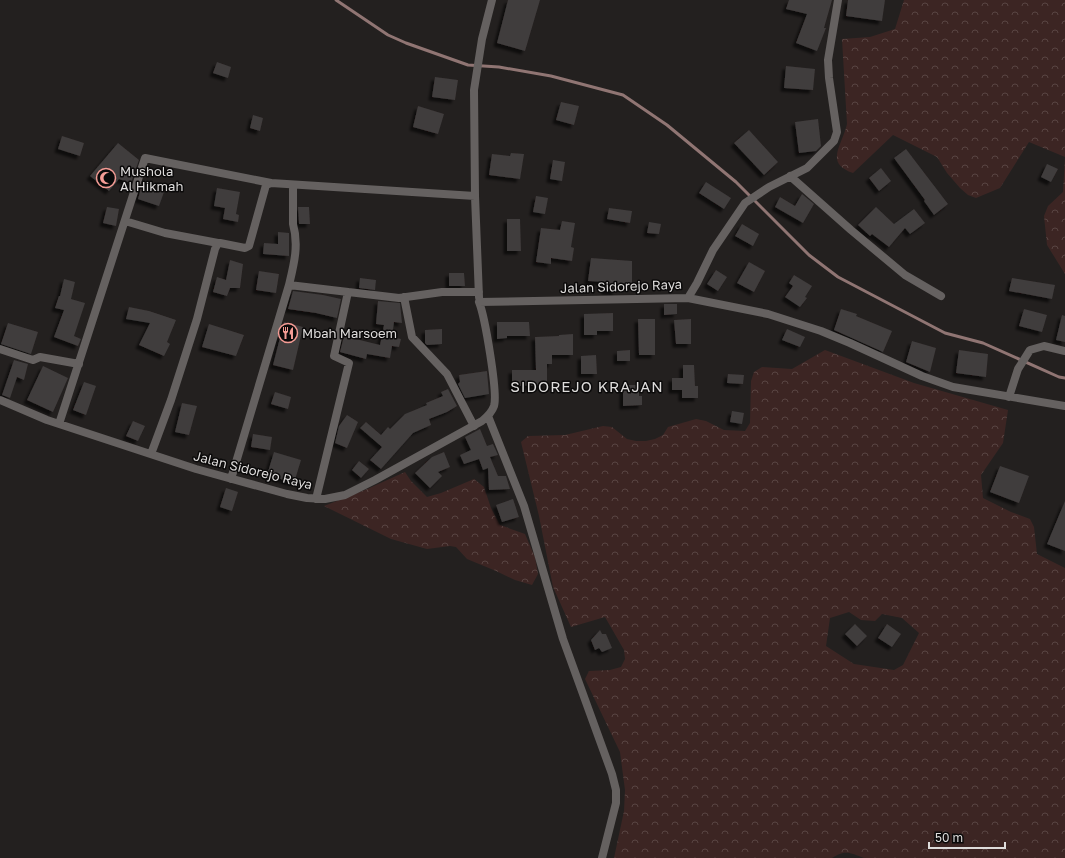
<svg xmlns="http://www.w3.org/2000/svg" width="1065" height="858" font-family="'Golos Text',sans-serif">
<defs>
<pattern id="forest-crowns" width="20" height="18" patternUnits="userSpaceOnUse"><rect width="20" height="18" fill="#3c2523"/><path d="M2 6a3 3 0 1 1 6 0M12 15a3 3 0 1 1 6 0" fill="none" stroke="#584442"/></pattern>
<filter id="shadow"><feDropShadow dx="-3.5" dy="3.5" stdDeviation="1" flood-color="#0009"/></filter>
</defs>
<rect width="100%" height="100%" fill="#23201f"/>
<!-- forest -->
<path fill="url(#forest-crowns)" fill-rule="evenodd" d="M904 0H1065V274L1047 245 1044 216 1048 206 1063 192 1065 157 1029 142 1000 188 976 198 968 195 960 188 947 173 937 157 893 135 853 173C824 163 842 146 847 124L842 39 870 37 895 29Z
M825 350 914 383 1008 410 1003 443 981 475 983 498 1011 512 1030 519 1034 527 1037 554 1065 568V858H864C851 853 845 849 832 858H614L624 811 625 790 620 752 585 679 589 671 610 670 621 667 625 659 624 650 605 617 571 627 553 587 539 516 521 442 528 436 565 435 603 426 612 427 627 439 636 441H646L655 439 663 435 668 427 696 419 706 421 724 430 745 431 750 423 751 381 754 372 762 367 792 369ZM849 612 861 620 875 621 882 614 902 618 919 633 903 665 894 670 854 664 826 646 830 618Z
M405 472 411 481 427 497 441 493 474 479 484 487 491 508 500 525 525 534 535 557 538 574 532 585 515 580 496 571 467 559 456 547 450 546 427 549 391 539 324 506 365 490Z"/>
<g fill="none" stroke-linecap="round" stroke-linejoin="round">
<!-- stream -->
<path stroke="#907573" stroke-width="3" d="M336 0 388 35 406 43 468 65 499 67 551 76 623 95 667 125 736 182 809 255 838 277 945 333 983 343 1059 377 1065 378"/>
</g>
<!-- building -->
<path fill="#403c3c" filter="url(#shadow)" d="M508 0H540L525 51 497 43Z
M789 0H832L824 28H826L817 51 796 43 807 14 786 9Z
M848 0H885L882 21 846 16Z
M217 62 231 67 228 78 213 73Z
M786 66 815 69 813 90 784 88Z
M435 77 458 80 455 100 432 97Z
M561 102 579 106 574 125 556 120Z
M418 106 444 114 438 134 413 127Z
M253 115 263 118 260 131 250 128Z
M818 119 821 146 816 151 799 153 795 122Z
M749 130 778 162 764 175 734 143Z
M62 136 84 143 80 156 58 149Z
M118 143 139 160 131 183 119 179 109 191 90 176Z
M906 149 948 204 934 215 924 201 925 200 894 158Z
M511 153 524 154 520 179 489 175 492 154 510 156Z
M553 160 565 162 562 181 550 179Z
M1047 164 1058 169 1051 182 1041 177Z
M881 168 891 181 879 191 869 178Z
M706 182 731 198 724 209 699 193Z
M142 184 164 192 159 206 138 199Z
M217 188 240 192 236 214 239 215 238 222 223 219 225 208 214 206Z
M802 194 814 204 803 223 775 207 780 197 795 206Z
M536 196 548 198 545 214 533 212Z
M107 207 119 209 116 226 103 223Z
M298 207H309L310 224H299Z
M876 207 894 224 914 209 925 223 910 234 905 228 889 247 872 234 870 236 858 225Z
M609 208 632 211 630 223 607 219Z
M507 219H520L521 251H507Z
M562 221 575 223 571 247 574 248 572 261 551 258V264L536 262 541 228 560 230Z
M649 222 661 224 659 234 647 233Z
M742 224 759 234 753 246 735 236Z
M278 232 289 233V256L263 254 264 243 278 244Z
M591 258 632 261V287L616 286V292L605 291 606 282 588 281Z
M230 260 243 264 240 288H230L227 296 213 292 217 277 226 280Z
M749 262 765 271 754 292 737 283Z
M716 270 727 277 718 291 707 284Z
M259 271 279 274 276 293 256 290Z
M449 273H464L465 286H449Z
M794 275 812 286 805 297 807 298 800 307 785 297 793 286 789 283Z
M360 278 376 280 375 290 359 288Z
M1012 278 1055 285 1052 299 1009 291Z
M64 279 75 282 71 299 85 303 74 336 81 339 78 346 54 337 64 310 55 308 59 296H60Z
M293 291 323 295 341 299 337 318 316 313 288 309Z
M378 301 400 303 402 323 394 322 392 337 401 339 399 347 392 346 390 358 367 354 366 359 340 352 344 336 380 345 384 325 376 324Z
M664 304H677V314L664 315Z
M129 307 149 311 176 320 167 342 170 344 164 356 139 345 150 323 126 319Z
M841 309 857 314 856 316 892 331 883 352 834 330Z
M1024 309 1047 315 1042 332 1019 326Z
M613 313V331H597V335H584V314Z
M1062 315 1065 316V342L1056 340Z
M638 319H655V355H639Z
M691 319V344H676L674 320Z
M284 322 303 327 293 370 273 365Z
M497 322H529L530 336H507V338L497 339Z
M8 323 38 332 31 354 1 344Z
M209 324 244 335 236 356 202 347Z
M442 329V344L427 345 425 343V330Z
M787 329 805 337 800 347 782 340Z
M573 334V355H552V364H547V385L512 386V370H536L535 337 559 336V335Z
M912 341 936 348 930 372 906 362Z
M630 350V361H617V351Z
M959 350 988 354 986 377 956 373Z
M596 355 597 374H581V356Z
M14 360 28 364 24 380 17 377 10 398 2 395Z
M683 365H694L695 386H698V398H682V390H672V378H683Z
M43 366 68 378 53 412 27 400Z
M487 371 489 394 465 398 458 384 460 382 459 375Z
M728 374 744 375 743 384 727 383Z
M84 382 96 386 86 415 73 410Z
M623 385H639V396H642V405L623 406Z
M448 389 457 406 447 412 429 419 431 425 413 433 381 469 370 460 382 447 360 428 366 422 381 435 388 427 390 429 405 414 427 405 426 403 443 396 441 392Z
M275 392 291 397 288 409 271 404Z
M182 403 197 406 189 435 175 432Z
M732 411 744 413 742 424 730 422Z
M347 415 358 422 347 448 335 443 339 426Z
M133 421 145 426 138 441 126 436Z
M480 429 487 446 493 444 498 455 490 457 498 476H506L510 489 489 490 488 468 483 470 479 459 464 464 460 455 471 450 465 437Z
M253 434 272 437 270 450 251 447Z
M274 452 301 460 294 483 267 475Z
M444 452 450 467 438 472 442 476 430 488 415 473 432 457Z
M359 461 369 469 361 478 352 470Z
M1000 466 1029 476 1019 503 990 492Z
M226 488 238 492 232 511 220 507Z
M513 499 519 517 502 522 496 505Z
M1065 501V551L1047 544Z
M855 624 867 636 857 646 845 634Z
M887 624 901 634 892 647 878 638Z
M600 630 602 634H606L612 648 602 652 599 648 595 650 591 640Z"/>
<g fill="none" stroke-linecap="round" stroke-linejoin="round">
<!-- street -->
<path stroke="#656160" stroke-width="8" d="M790 176 851 230 905 275 941 296
M125 221 165 233 218 243
M289 285C294 264 299 245 293 224V185
M404 297 412 337 447 374 474 426
M479 297 475 196 474 90 482 39 492 0
M688 298 768 314 821 331 850 343 922 376 953 387 1065 406
M0 349 33 360 40 357 79 364
M1009 397 1018 369 1030 350 1044 346 1065 351
M0 400 47 420 196 469 287 494 307 498 325 499 345 495 375 480 482 421C487 417 492 412 494 406 498 393 485 317 479 302L688 298 697 283 713 250 745 203 769 187 807 168 834 141 837 132 829 78 828 60 838 0
M488 416 524 506 563 639 612 774 616 790V803L602 858
M59 424 145 158 271 183
M151 454 171 400 197 319 215 249 218 243H220L245 248 249 246 266 185 271 183 475 196
M231 479 289 285 399 298 442 292H479
M316 499 349 363 334 356 348 292"/>
</g>
<!-- icons -->
<defs>
<g id="mosque-ring" transform="scale(1)"><circle r="9.5" fill="#0b0a0a" stroke="#f59c95" stroke-width="1.5"/><path d="M3.5-4.9A6 6 0 1 0 3.5 4.9A5 5 0 1 1 3.5-4.9Z" fill="#f59c95"/></g>
<g id="restaurant-ring" transform="scale(1)"><circle r="9.5" fill="#0b0a0a" stroke="#f59c95" stroke-width="1.5"/><path d="M-5-6h1v4h1v-4h1v4h1v-4h1v5L-1.5 .5V6h-2V.5L-5-1ZM5-6V6H3V1.5H1.5Q1.5-4 5-6Z" fill="#f59c95"/></g>
</defs>
<g fill-rule="evenodd">
<use href="#mosque-ring" x="106" y="178"/>
<use href="#restaurant-ring" x="288" y="333"/>
</g>
<g text-anchor="middle" stroke-width="3" stroke-linejoin="round" paint-order="stroke">
<!-- poi labels -->
<g font-size="13" fill="#dedcdb" stroke="#0b0a0a" text-anchor="start">
<text x="120" y="176">Mushola<tspan x="120" dy="15">Al Hikmah</tspan></text>
<text x="302" y="338">Mbah Marsoem</text>
</g>
<!-- street labels -->
<g font-size="13" fill="#dedcdb" stroke="#0b0a0a">
<text transform="translate(621 286) rotate(-2)" y="5">Jalan Sidorejo Raya</text>
<text transform="translate(253 470) rotate(14)" y="5">Jalan Sidorejo Raya</text>
</g>
<!-- quarter labels -->
<g font-size="15" letter-spacing="1" fill="#dedcdb" stroke="#0b0a0a">
<text x="587" y="392">SIDOREJO KRAJAN</text>
</g>
</g>
<!-- scale -->
<path d="M929 842v6h76v-6" fill="none" stroke="#dedcdb" stroke-width="2"/>
<text x="935" y="842" font-size="12" fill="#dedcdb" stroke="#0b0a0a" stroke-width="3" paint-order="stroke">50 m</text>
</svg>
